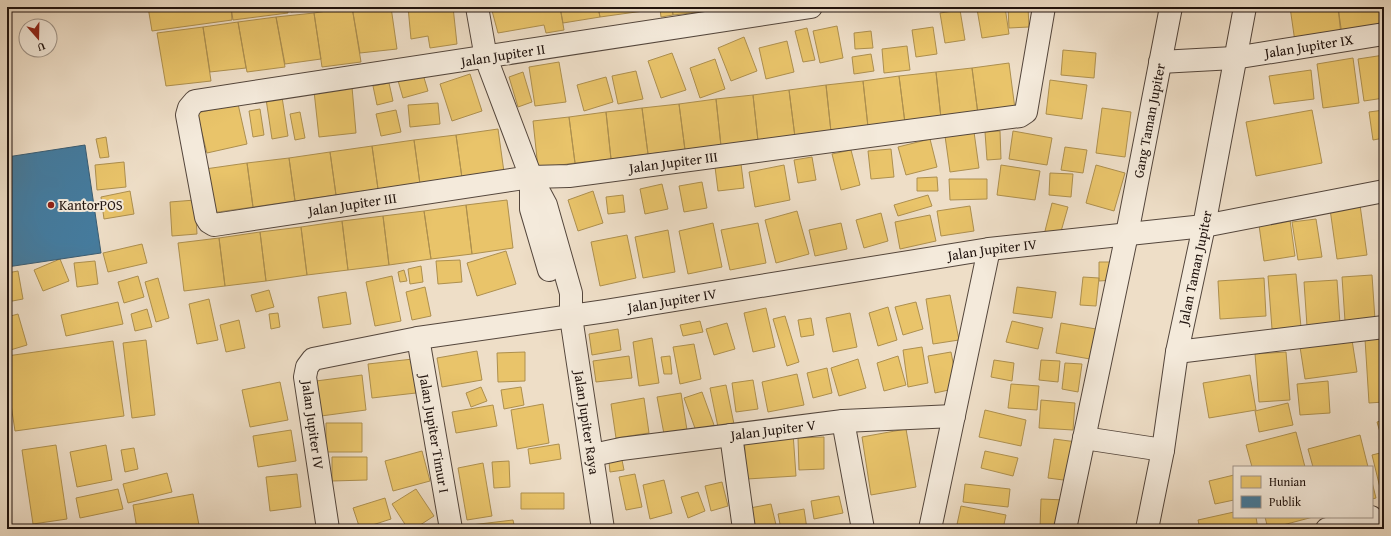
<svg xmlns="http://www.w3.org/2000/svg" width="1391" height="536" font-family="'Gentium Book Plus',serif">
<rect width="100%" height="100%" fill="#eedec7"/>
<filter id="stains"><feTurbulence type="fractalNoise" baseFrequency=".005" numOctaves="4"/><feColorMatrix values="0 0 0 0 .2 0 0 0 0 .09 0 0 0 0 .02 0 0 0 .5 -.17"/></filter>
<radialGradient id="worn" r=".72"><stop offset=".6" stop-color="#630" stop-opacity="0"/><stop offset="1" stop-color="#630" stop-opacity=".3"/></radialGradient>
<!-- homes -->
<path fill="#e9c46a" stroke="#ad8f4e" d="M148 7H231L232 20 152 31Z
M231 7H287L288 13 233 20Z
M291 7H329L291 12Z
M352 7 361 62 322 67 314 13Z
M352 7H391L397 49 360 53Z
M408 7H453L457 44 430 48 428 36 411 39Z
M491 7H560L564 30 546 33 544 25 498 33Z
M560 7H598L600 17 563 23Z
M598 7H635L636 12 600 17Z
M635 7H672L673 15 661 17 660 9 636 12Z
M672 7H709V11L673 15Z
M709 7H735L709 11Z
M995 7H1005L1009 34 982 38 977 9Z
M1008 7H1028L1029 27 1009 28Z
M1290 7H1338L1341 35 1295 42Z
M1338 7H1380L1383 28 1342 35Z
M960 10 965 40 945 43 940 13Z
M314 13 321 59 285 64 276 17Z
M276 17 285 67 247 72 238 22Z
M238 22 246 68 210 72 203 27Z
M837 26 843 58 820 63 813 31Z
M203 27 211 81 166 86 157 33Z
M933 27 937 54 916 57 912 30Z
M807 28 815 60 803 62 795 31Z
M871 31 873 48 855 49 854 33Z
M744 37 757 71 731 81 718 48Z
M787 41 794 72 766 79 759 48Z
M907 46 910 70 884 73 882 49Z
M1063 50 1096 53 1094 78 1061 75Z
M672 53 686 90 661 98 648 61Z
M871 54 874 71 854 74 852 57Z
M1384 55V98L1364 101 1358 59Z
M1353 58 1359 103 1323 108 1317 64Z
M715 59 725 89 700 98 690 68Z
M559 62 566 102 535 106 529 67Z
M1009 63 1015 109 978 114 972 68Z
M972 68 978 114 941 118 936 72Z
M1311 70 1314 99 1274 104 1269 76Z
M422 71 428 91 403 98 397 77Z
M636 71 643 99 618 104 612 76Z
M523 72 532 102 518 107 509 77Z
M936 72 941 118 905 123 899 76Z
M470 74 482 111 452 121 440 84Z
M899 76 905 123 868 127 863 81Z
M606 77 613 102 584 111 577 85Z
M1050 80 1087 85 1082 119 1046 114Z
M863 81 868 127 831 132 826 85Z
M389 83 393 101 377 105 373 86Z
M826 85 831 132 795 137 789 90Z
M352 87 356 133 319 137 314 91Z
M789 90 795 137 758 141 753 95Z
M753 95 758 141 721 146 716 99Z
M282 97 288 136 272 139 266 99Z
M716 99 721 146 685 150 679 104Z
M438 103 440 124 410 127 408 105Z
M238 104 247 144 207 153 197 113Z
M679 104 685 150 648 154 642 108Z
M642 108 648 154 611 159 606 112Z
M1102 108 1131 112 1125 157 1096 153Z
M260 109 264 135 253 137 249 111Z
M396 110 401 132 381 136 376 114Z
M1312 110 1322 163 1256 176 1246 122Z
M1384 110V138L1373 140 1369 112Z
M300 112 305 138 295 140 290 114Z
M606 112 611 159 575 163 569 117Z
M569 117 575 163 538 168 533 121Z
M498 129 504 172 462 178 456 135Z
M1000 131 1001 159 987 160 985 132Z
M1013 131 1052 138 1047 165 1009 159Z
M974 132 979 168 950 172 945 136Z
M456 135 462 178 420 184 414 140Z
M106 137 109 157 100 158 96 139Z
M930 139 937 167 906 175 898 147Z
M414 140 420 184 378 189 372 146Z
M372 146 378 189 336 195 330 152Z
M1065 147 1087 150 1083 173 1061 170Z
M891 149 894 177 871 179 868 151Z
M851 150 860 185 841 190 832 154Z
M330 152 336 195 295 201 289 158Z
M812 157 816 180 798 183 794 160Z
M289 158 295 201 253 207 247 163Z
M124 162 126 187 97 190 95 165Z
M247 163 253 207 211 213 205 169Z
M741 164 744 188 718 191 715 167Z
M784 165 790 200 755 207 749 172Z
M1001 165 1040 171 1035 200 997 195Z
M1096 165 1125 173 1114 211 1086 203Z
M1050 173 1073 174 1071 197 1049 195Z
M937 177 938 191H917V178Z
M949 179H987V199L950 200Z
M702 182 707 208 684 212 679 186Z
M662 184 668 209 645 214 640 189Z
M130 191 134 214 104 219 101 197Z
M593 191 603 223 578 231 568 200Z
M623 195 625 212 608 214 606 197Z
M928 195 932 206 898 216 894 205Z
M195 200 197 234 172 236 170 202Z
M507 200 513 248 472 254 466 205Z
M1052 203 1068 207 1060 235 1045 231Z
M466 205 472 254 431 259 424 211Z
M1360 205 1367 255 1337 259 1330 209Z
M970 206 974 231 941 236 937 211Z
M424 211 431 259 389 265 383 216Z
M797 211 809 254 776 263 765 220Z
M881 213 888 241 864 248 856 220Z
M1289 213 1295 256 1264 261 1258 218Z
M930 215 936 241 900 249 895 222Z
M383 216 389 265 348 270 342 221Z
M1316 219 1322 257 1298 260 1292 222Z
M342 221 348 270 307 275 301 227Z
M713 223 722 267 688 274 679 231Z
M758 223 766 263 730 270 721 230Z
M841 223 847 249 815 256 809 230Z
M301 227 307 275 266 281 260 232Z
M668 230 675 272 643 278 635 237Z
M260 232 266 281 225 286 219 238Z
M627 235 636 278 600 286 591 242Z
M219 238 225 286 184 291 178 243Z
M142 244 147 263 108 272 103 253Z
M506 251 516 284 477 296 467 263Z
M60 259 69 281 43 291 34 270Z
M460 260 462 282 438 284 436 261Z
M95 261 98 284 77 287 74 263Z
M1099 262H1114V280L1099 281Z
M1384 264V315L1380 265Z
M421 266 423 282 410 284 408 269Z
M404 270 407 281 400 282 398 272Z
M18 271 23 299 7 302V273Z
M1296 274 1301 327 1272 329 1268 276Z
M1372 275 1375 320 1345 321 1342 277Z
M138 276 144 297 124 303 118 282Z
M392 276 401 321 375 326 366 282Z
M1083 277 1099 278 1096 306 1080 305Z
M158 278 169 318 156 322 145 282Z
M1264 278 1266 316 1220 319 1218 281Z
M1337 280 1340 324 1307 326 1304 282Z
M425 287 431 316 412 320 406 292Z
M1017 287 1056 292 1052 318 1013 313Z
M269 290 274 307 256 312 251 295Z
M346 292 351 324 323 328 318 297Z
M950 295 959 340 933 344 926 299Z
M209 299 218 340 197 344 189 304Z
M118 302 123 324 66 336 61 315Z
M916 302 923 329 903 335 895 307Z
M888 307 897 340 878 346 869 313Z
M766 308 775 347 753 352 744 313Z
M147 309 152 327 135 331 131 314Z
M278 313 280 327 271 329 269 314Z
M850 313 857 347 833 352 826 318Z
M18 314 27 345 7 351V317Z
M785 316 799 362 787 366 773 319Z
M811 318 814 335 801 337 798 320Z
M239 320 245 348 226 352 220 325Z
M700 321 703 332 683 336 680 325Z
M1012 321 1043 328 1038 349 1006 342Z
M727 323 735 349 714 355 706 329Z
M1061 323 1096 329 1090 359 1056 353Z
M618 329 621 350 592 355 589 334Z
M1384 337V402L1369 403 1365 339Z
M652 338 659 383 639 386 633 342Z
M146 340 155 415 132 418 123 343Z
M1352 340 1357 372 1305 379 1300 347Z
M113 341 124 416 15 431 7 378V356Z
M694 344 701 379 680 384 673 347Z
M922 347 928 383 908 387 903 350Z
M477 351 482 380 442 387 437 358Z
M525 352V381L498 382 497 353Z
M951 352 958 388 935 393 928 356Z
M1286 352 1290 400 1259 402 1255 354Z
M629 356 632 378 596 382 593 361Z
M670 356 672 374H664L661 357Z
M898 356 906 385 884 391 877 363Z
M413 359 416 393 372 398 368 364Z
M858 359 866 388 839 396 831 368Z
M994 360 1014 363 1012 381 991 377Z
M1041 360 1060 361 1058 382 1039 380Z
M1065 363 1082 364 1078 392 1062 389Z
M827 368 832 393 813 398 807 373Z
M797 374 804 405 768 412 762 382Z
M362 375 366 410 321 416 316 381Z
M1250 375 1256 410 1209 418 1203 383Z
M753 380 758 409 736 412 732 383Z
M1328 381 1330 413 1300 415 1297 384Z
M280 382 288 420 250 427 242 390Z
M1011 384 1039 386 1037 410 1008 408Z
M726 385 734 424 718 427 710 388Z
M481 387 487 401 471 407 466 393Z
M521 387 524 405 504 409 501 390Z
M702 392 714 425 696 431 684 398Z
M681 393 687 430 664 434 657 397Z
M644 398 649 433 616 438 611 404Z
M1041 400 1075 403 1073 430 1039 428Z
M1288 403 1293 425 1259 432 1255 411Z
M543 404 549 443 517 449 511 410Z
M493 405 497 426 456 433 452 412Z
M985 410 1026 420 1021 446 979 437Z
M1384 420V438L1382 439 1377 422Z
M326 423H362V452H326Z
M906 429 916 487 871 495 862 437Z
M291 430 296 461 258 467 253 436Z
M1296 432 1305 467H1252L1246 445Z
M793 433 796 476 747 479 744 437Z
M1360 435 1368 467H1313L1308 449Z
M824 437V469L799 470 798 438Z
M1054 439 1077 442 1071 481 1048 478Z
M559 444 561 459 530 464 528 449Z
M56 445 67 519 33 524 22 450Z
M106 445 112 480 77 487 70 452Z
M134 448 138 469 125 472 121 450Z
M422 451 430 481 393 491 385 461Z
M985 451 1018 458 1013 476 981 468Z
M1384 452V496H1382L1372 455Z
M332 457H367V480L332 481Z
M622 460 624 470 610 472 609 462Z
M509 461 510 487 494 488 492 462Z
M483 463 492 516 467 520 458 468Z
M167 473 172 492 128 503 123 484Z
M297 474 301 507 270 511 266 477Z
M635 474 642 507 626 510 619 477Z
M1234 475V500L1215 504 1209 481Z
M664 480 672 513 650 519 643 485Z
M722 482 728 506 711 511 705 486Z
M1372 482 1376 498 1372 499Z
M965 484 1010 489 1008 507 963 502Z
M118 489 123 509 80 518 76 498Z
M416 489 434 516 414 529H408L392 504Z
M698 492 705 511 688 518 681 497Z
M521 493H564V509H521Z
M193 494 199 525 175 529H137L133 505Z
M839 496 843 513 814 519 811 501Z
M385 498 391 519 360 529 353 508Z
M1041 499 1065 500 1064 529H1040Z
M771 504 777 529H754L750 508Z
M961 506 1006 515 1003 529H956Z
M804 509 807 529H781L778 514Z
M1234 512V517H1256L1258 529H1200L1198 520Z
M1265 517H1313L1268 529Z
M513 520 515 529H471V525Z"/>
<!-- public -->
<path fill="#457b9d" stroke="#3a5c72" d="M85 145 101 253 7 267V157Z"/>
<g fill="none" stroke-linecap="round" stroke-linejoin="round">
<!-- minor casing -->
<g stroke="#54463c" stroke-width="24">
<g id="minor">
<path id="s1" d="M477 7 486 58 531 177 546 205 571 293V317L603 529"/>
<path id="s2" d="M811 7 195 101 189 108 187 115 206 217 209 222 214 225 531 177 569 176 1020 116 1026 112 1044 7"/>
<path id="s3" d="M1160 62 1234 58 1384 34"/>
<path d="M531 179V209L549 270"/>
<path id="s4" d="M418 338 451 529"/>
<path d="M1177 352 1384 327"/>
<path d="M843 421 863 529"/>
<path d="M731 435 744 529"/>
<path d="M1084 438 1163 450"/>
<path id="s5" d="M593 455 621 449 843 421 954 416"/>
<path id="s6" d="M328 529 305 377 307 367 313 359 418 338 606 311 989 249 1204 226 1384 191"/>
<path d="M930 529 989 249"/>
<path id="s7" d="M1065 529 1127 234 1171 7"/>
<path id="s8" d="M1147 529 1163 450 1177 352 1204 226 1245 7"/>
<path d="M1327 529 1371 517"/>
</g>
</g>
<!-- minor -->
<use href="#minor" stroke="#f4eadb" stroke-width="22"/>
</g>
<!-- markers -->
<circle fill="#8f2418" stroke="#f4eadb" stroke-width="1.5" cx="51" cy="205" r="4"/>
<g text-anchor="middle" stroke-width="4" stroke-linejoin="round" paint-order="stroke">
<!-- street labels -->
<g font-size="14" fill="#20130e" stroke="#f4eadb">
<text dy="5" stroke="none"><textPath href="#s3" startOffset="150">Jalan Jupiter IX</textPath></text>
<text transform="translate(503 55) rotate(-9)" y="5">Jalan Jupiter II</text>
<text dy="5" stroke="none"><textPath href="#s7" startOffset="417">Gang Taman Jupiter</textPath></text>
<text dy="5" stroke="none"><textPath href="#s2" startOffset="1219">Jalan Jupiter III</textPath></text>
<text dy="5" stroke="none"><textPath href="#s2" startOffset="895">Jalan Jupiter III</textPath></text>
<text dy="5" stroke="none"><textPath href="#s6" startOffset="862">Jalan Jupiter IV</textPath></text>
<text dy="5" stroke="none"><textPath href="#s8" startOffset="266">Jalan Taman Jupiter</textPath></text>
<text dy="5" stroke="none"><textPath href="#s6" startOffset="538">Jalan Jupiter IV</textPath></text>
<text dy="5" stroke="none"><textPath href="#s1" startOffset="433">Jalan Jupiter Raya</textPath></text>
<text transform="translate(313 425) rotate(82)" y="5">Jalan Jupiter IV</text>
<text dy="5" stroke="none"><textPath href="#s5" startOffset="182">Jalan Jupiter V</textPath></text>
<text dy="5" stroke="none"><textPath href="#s4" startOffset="97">Jalan Jupiter Timur I</textPath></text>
</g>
<!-- poi labels -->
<g font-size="14" fill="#20130e" stroke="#f4eadb" text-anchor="start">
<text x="59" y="210">KantorPOS</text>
</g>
</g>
<!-- margin -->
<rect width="1391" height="536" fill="none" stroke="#eedec7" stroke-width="24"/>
<rect x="8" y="8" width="1375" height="520" fill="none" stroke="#20130e" stroke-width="2"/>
<rect x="12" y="12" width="1367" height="512" fill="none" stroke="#20130e"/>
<!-- legend -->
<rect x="1233" y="466" width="140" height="52" fill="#f4eadb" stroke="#9f9489"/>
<rect x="1241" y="476" width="20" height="12" fill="#e9c46a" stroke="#9f9489"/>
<text x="1269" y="486" font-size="12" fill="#20130e">Hunian</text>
<rect x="1241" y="496" width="20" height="12" fill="#457b9d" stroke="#9f9489"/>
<text x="1269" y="506" font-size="12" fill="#20130e">Publik</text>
<!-- north arrow -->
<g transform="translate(38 38) rotate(160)"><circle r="19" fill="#f4eadb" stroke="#9f9489"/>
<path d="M0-3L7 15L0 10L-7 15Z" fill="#8f2418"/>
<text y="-6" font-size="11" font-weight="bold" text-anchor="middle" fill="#20130e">U</text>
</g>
<rect width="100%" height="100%" filter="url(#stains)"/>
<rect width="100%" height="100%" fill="url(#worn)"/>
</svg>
